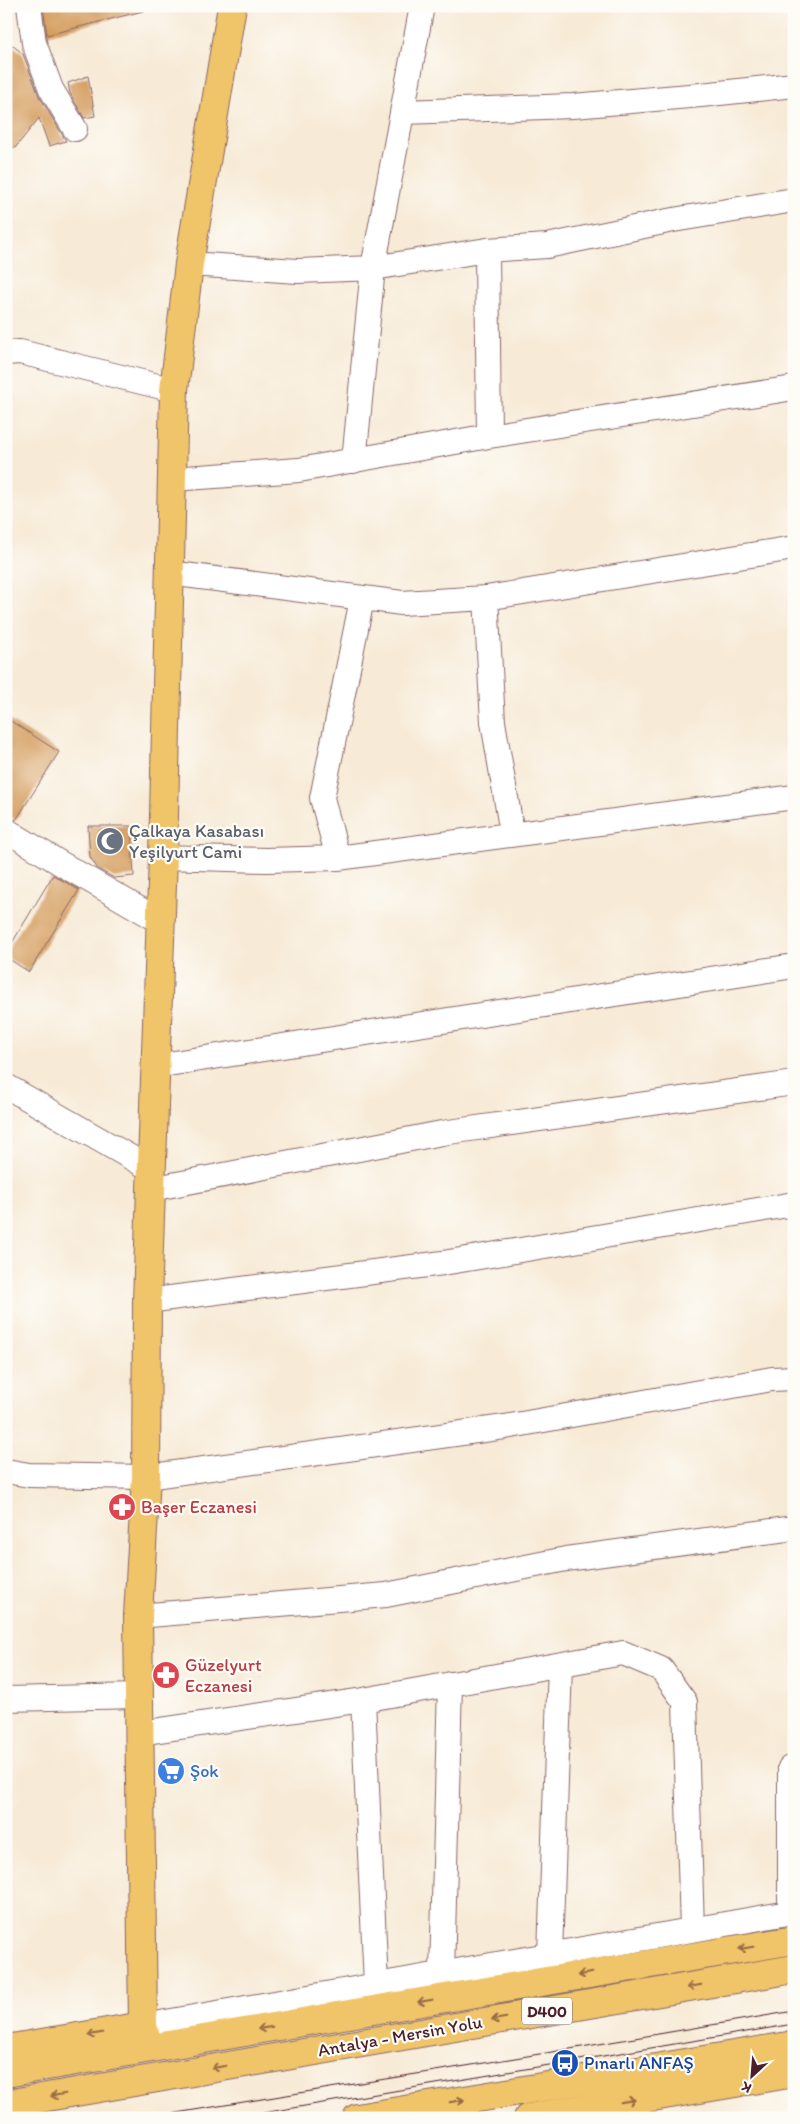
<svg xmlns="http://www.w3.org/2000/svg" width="800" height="2124" font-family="Itim,sans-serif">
<rect width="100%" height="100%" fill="#fdfcf7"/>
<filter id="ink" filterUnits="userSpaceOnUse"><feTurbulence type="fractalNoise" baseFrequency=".02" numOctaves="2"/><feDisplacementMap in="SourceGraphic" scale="10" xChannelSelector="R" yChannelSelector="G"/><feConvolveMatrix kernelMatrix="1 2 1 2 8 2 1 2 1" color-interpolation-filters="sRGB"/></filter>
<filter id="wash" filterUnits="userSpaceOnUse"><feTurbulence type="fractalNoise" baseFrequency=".0096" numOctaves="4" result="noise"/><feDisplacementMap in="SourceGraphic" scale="20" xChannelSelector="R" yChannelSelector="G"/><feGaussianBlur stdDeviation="1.12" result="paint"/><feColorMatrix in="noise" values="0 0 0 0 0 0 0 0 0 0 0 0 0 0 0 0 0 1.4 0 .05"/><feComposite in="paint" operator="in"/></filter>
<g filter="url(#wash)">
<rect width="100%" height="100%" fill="#f7ead6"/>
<g id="blocks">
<!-- building -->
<path fill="#d29755" d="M43 6H143V11L47 35Z
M6 40 23 54 39 96 66 141 49 146 39 118 15 148 6 145Z
M88 76 95 116 84 118 70 93 68 83Z
M6 718 59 752 16 820 6 816Z
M88 826H131L134 876 114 878 98 869 90 857Z
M53 875 79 890 29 972 6 957V953Z"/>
</g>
</g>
<g filter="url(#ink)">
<use href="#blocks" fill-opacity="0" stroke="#876667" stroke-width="1"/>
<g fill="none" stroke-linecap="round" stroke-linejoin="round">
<!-- minor casing -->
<g stroke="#876667" stroke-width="26">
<path id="minor" d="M29 6 34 43 51 89 75 129
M403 112 573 106 701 95 794 85
M487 250 489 436
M189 264 298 271 373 268 487 250 547 246 673 220 794 200
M6 353 20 352 174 390
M354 461 373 268 422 6
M172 479 299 470 489 436 794 388
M169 573 402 603 486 598 794 548
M486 598 493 722 512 833
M6 830 60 863 160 921
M163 857 266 860 338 858 794 797
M338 858 322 798 362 599
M155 1066 794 966
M6 1086 151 1169
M151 1189 442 1133 794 1083
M147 1301 443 1263 794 1204
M6 1471 29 1475 146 1477 505 1427 772 1379 794 1378
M138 1616 386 1595 566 1559 794 1528
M6 1699 139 1696
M363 1700 376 1985
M140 1733 363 1700 623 1653 661 1669 685 1702 692 1929
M790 1913V1768
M550 1955 560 1665
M442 1973 450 1684
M143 2026 794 1912"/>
</g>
<!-- major casing -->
<g stroke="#876667" stroke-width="30">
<path id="major" d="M149 2048 143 2026 138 1616 146 1477 147 1301 163 857 174 390 189 264 232 6"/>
</g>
<!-- highway casing -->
<g stroke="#876667" stroke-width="30">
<path id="highway" d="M6 2049 143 2026
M6 2073 343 2015 794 1940
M6 2104 794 1969
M357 2118 794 2045
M528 2118 794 2073"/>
</g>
<!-- minor -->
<use href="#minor" stroke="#fff" stroke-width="24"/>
<!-- major -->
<use href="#major" stroke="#f0c469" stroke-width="28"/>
<!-- highway -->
<use href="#highway" stroke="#f0c469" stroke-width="28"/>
<!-- tram -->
<path stroke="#4a1f2b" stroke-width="1" d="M145 2118 552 2052 794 2011
M233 2118 794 2024"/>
</g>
<!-- one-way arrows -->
<defs><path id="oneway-shaft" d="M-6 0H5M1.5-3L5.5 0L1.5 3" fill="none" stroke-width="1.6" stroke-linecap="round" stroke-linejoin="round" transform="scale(1.25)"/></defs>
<g stroke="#956947">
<use href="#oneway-shaft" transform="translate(746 1948) rotate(171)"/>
<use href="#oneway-shaft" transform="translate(585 1974) rotate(171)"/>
<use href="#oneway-shaft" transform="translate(694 1986) rotate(170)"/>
<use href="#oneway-shaft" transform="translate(425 2001) rotate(171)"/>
<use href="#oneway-shaft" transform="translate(499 2019) rotate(170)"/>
<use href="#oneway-shaft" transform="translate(265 2028) rotate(170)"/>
<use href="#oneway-shaft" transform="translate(95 2034) rotate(170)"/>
<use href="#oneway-shaft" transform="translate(219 2067) rotate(170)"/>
<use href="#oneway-shaft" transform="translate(58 2095) rotate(170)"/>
<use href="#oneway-shaft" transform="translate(457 2101) rotate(-9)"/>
<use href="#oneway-shaft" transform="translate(628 2101) rotate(-10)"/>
</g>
</g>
<!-- icons -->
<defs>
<g id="mosque-disc" transform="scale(1.4375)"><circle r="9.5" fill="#6b7280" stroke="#fdfcf7"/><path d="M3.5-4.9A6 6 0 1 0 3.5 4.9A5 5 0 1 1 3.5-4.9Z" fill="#fff"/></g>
<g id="pharmacy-disc" transform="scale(1.4375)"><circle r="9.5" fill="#e0444e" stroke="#fdfcf7"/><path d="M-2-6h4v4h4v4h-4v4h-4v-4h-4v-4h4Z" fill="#fff"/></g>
<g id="supermarket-disc" transform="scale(1.4375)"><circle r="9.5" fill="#3f7fe0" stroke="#fdfcf7"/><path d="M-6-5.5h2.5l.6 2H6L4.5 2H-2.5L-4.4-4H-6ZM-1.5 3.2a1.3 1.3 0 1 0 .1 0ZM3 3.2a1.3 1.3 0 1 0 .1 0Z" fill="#fff"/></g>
<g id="bus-disc" transform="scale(1.4375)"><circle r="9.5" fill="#1a4fb4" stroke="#fdfcf7"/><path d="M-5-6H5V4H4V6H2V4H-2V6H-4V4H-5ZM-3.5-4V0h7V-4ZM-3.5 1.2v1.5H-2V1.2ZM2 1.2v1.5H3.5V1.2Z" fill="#fff"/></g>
</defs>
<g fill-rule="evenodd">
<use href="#mosque-disc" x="110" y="841"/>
<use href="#pharmacy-disc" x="122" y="1507"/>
<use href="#pharmacy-disc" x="166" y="1675"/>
<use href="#supermarket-disc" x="171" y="1771"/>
<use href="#bus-disc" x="565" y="2063"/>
</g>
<g text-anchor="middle" stroke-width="4.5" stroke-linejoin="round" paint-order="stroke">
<!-- shield labels -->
<rect fill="#fdfcf7" stroke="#806168" stroke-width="1" x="522" y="1997.5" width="50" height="27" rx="4"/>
<g font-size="16" font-weight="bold" fill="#4a1f2b">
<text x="547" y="2017">D400</text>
</g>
<!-- worship labels -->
<g font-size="18" fill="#5b616d" stroke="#fdfcf7" text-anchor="start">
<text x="129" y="837">Çalkaya Kasabası<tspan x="129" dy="21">Yeşilyurt Cami</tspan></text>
</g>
<!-- health labels -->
<g font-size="18" fill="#be3a42" stroke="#fdfcf7" text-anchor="start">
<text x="141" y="1513">Başer Eczanesi</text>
<text x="185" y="1671">Güzelyurt<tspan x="185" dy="21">Eczanesi</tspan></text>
</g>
<!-- shop labels -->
<g font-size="18" fill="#366cbe" stroke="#fdfcf7" text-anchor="start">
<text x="190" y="1777">Şok</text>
</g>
<!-- street labels -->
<g font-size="18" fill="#4a1f2b" stroke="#fdfcf7">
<text transform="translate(400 2036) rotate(-10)" y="6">Antalya - Mersin Yolu</text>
</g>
<!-- transit labels -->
<g font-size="18" fill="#164399" stroke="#fdfcf7" text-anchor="start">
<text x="584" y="2069">Pınarlı ANFAŞ</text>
</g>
</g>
<!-- margin -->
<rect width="800" height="2124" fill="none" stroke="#fdfcf7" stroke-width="25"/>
<!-- north arrow -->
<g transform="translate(752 2076) rotate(206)" stroke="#fdfcf7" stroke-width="4" paint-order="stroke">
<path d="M0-4L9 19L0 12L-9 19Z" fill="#4a1f2b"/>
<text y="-8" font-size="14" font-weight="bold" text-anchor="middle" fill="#4a1f2b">K</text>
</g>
</svg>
